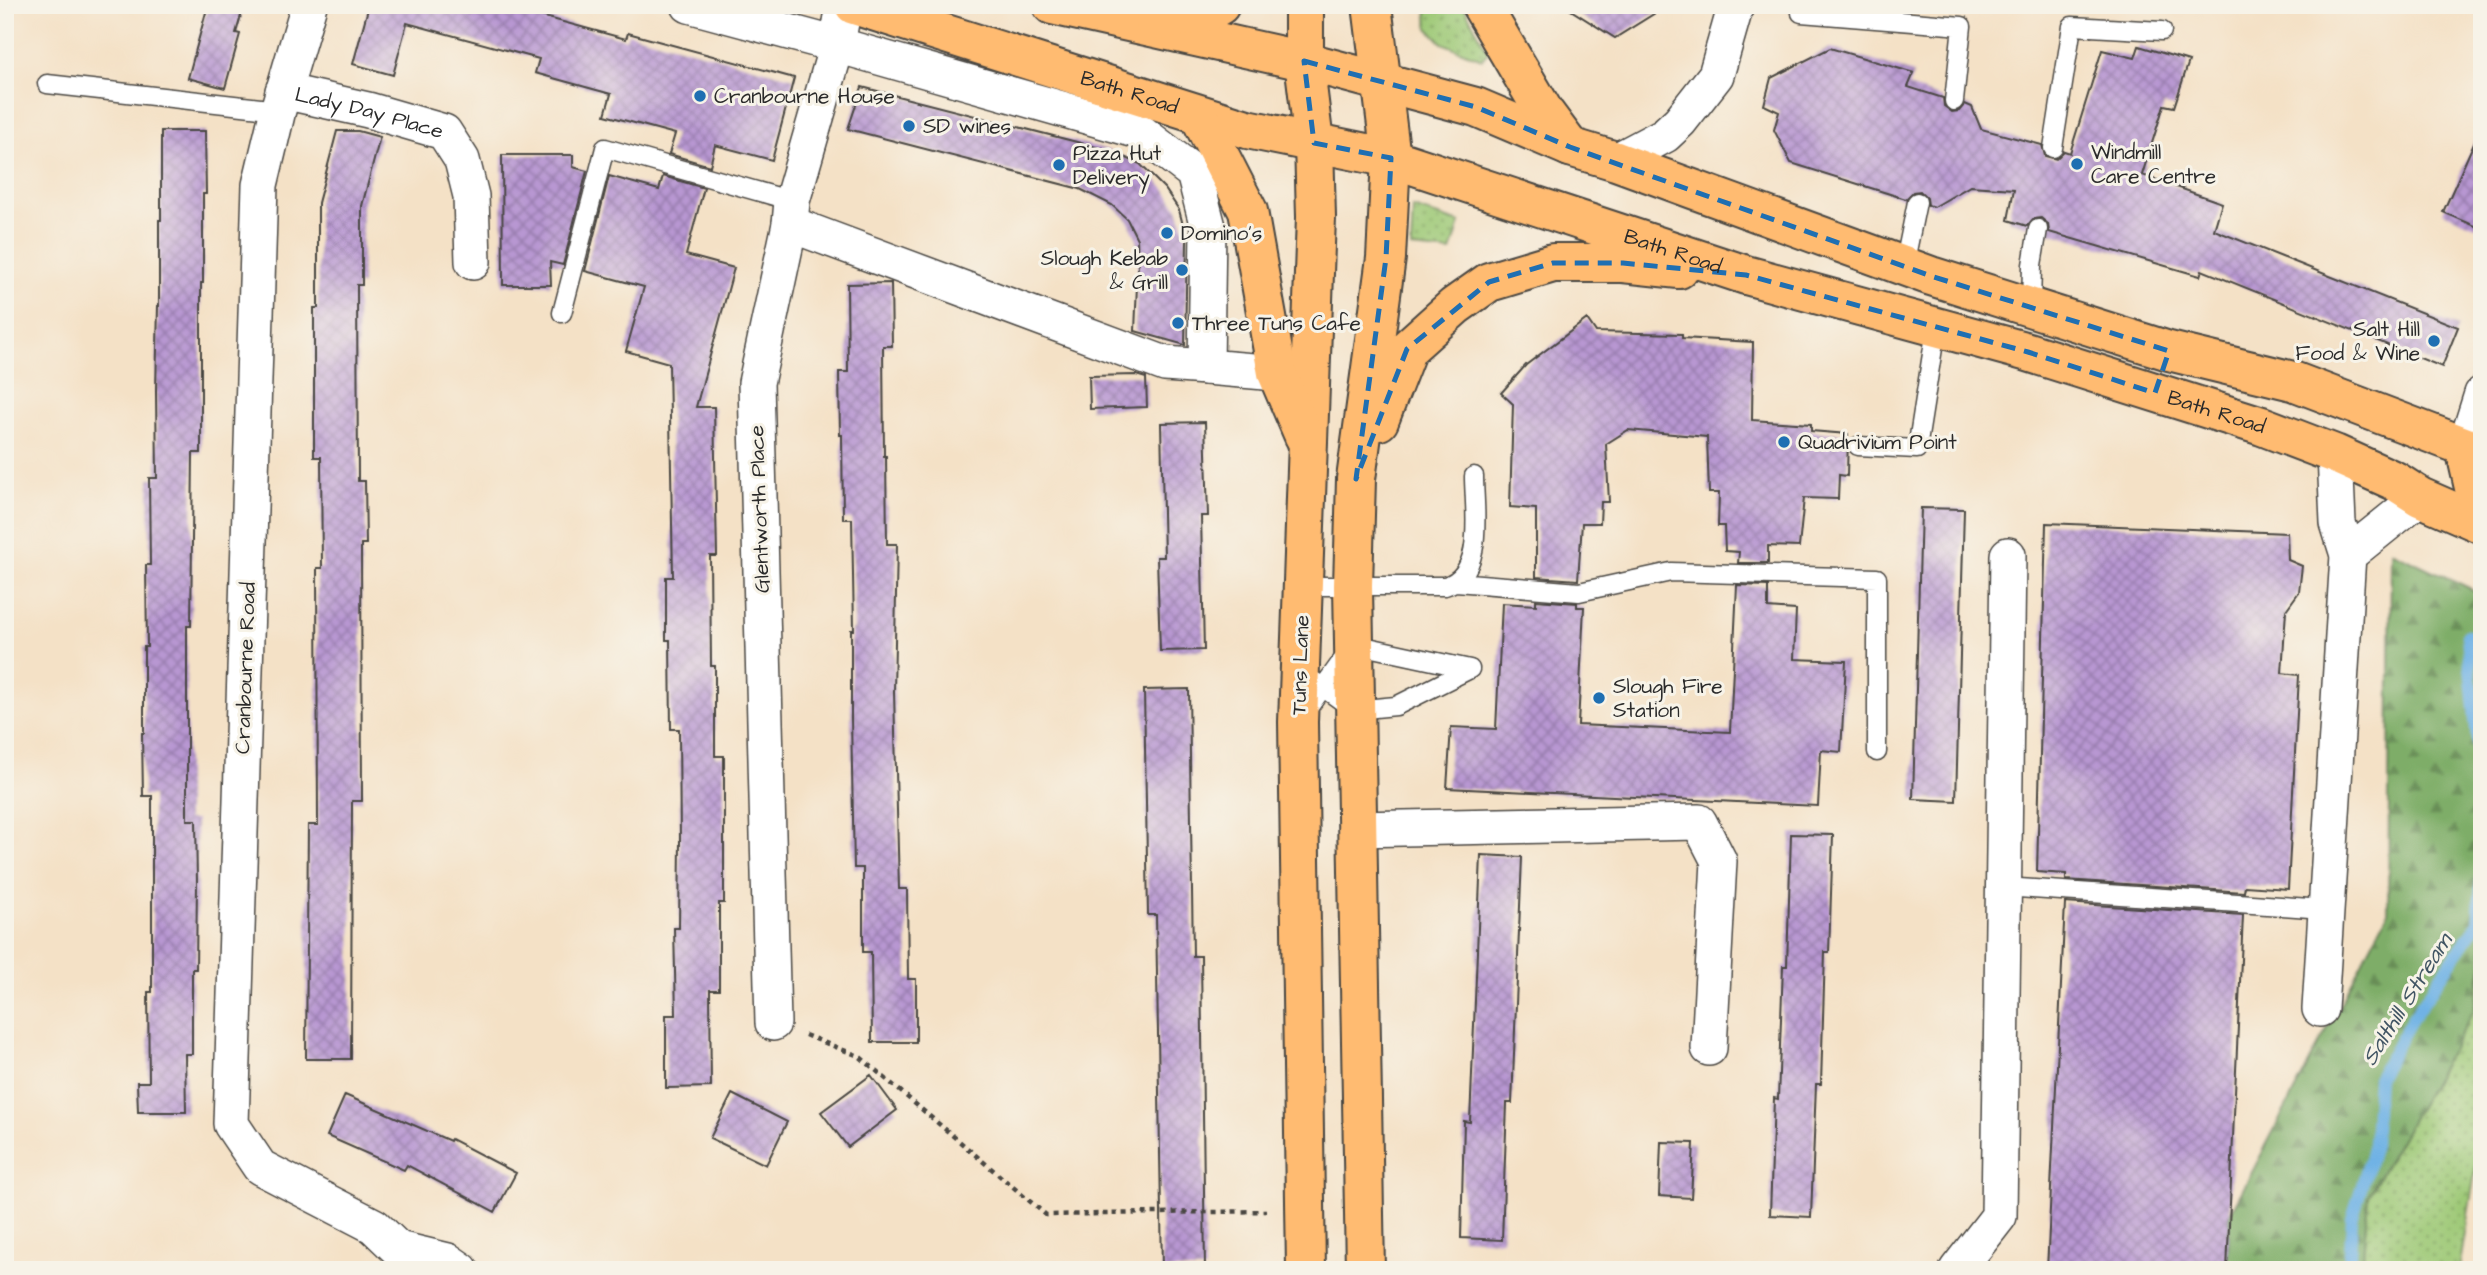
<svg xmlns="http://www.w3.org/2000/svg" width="2487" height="1275" font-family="'Architects Daughter',sans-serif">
<defs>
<pattern id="grass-dots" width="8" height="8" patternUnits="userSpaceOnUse" patternTransform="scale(1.75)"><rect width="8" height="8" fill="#9ec977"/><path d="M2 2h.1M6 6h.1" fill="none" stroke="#81a362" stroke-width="1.8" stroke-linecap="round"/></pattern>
<pattern id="forest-firs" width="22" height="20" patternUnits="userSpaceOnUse" patternTransform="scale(1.75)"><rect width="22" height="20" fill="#7ead68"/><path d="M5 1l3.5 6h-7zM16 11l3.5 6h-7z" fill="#678d56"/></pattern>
<pattern id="building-cross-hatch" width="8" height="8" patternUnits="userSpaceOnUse" patternTransform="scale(1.75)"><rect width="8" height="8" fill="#b897d2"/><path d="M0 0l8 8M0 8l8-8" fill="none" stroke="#967bab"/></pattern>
</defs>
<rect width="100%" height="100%" fill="#f7f3e8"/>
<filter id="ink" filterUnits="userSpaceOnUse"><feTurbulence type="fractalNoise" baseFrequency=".0143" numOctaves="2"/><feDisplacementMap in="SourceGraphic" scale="14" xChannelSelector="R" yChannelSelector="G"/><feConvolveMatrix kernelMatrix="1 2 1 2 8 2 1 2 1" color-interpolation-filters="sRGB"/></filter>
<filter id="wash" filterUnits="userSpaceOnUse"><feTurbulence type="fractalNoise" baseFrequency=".00686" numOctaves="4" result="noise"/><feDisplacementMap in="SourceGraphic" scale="28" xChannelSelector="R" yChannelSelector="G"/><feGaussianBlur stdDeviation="1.57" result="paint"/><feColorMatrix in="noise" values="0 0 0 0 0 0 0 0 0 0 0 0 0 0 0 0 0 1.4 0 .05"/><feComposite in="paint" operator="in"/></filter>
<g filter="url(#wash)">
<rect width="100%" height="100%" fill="#f4e1c6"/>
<!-- grass -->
<path fill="url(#grass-dots)" stroke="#647a51" stroke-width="2" d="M1426 5H1463L1488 52 1482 59 1442 43 1428 28Z
M1413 208 1460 223 1451 252 1411 248Z
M2482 966V1130L2459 1270H2362L2368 1196 2474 1010Z"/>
<!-- forest -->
<path fill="url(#forest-firs)" stroke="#546c4a" stroke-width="2" d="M2391 551 2482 594V966L2474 1010 2368 1196 2362 1270H2227L2230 1214 2388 913Z"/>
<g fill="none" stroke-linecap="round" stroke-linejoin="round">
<!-- stream -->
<path stroke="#70b2e5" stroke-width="12" d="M2467 635 2482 790
M2349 1270 2352 1219 2374 1145 2378 1078 2413 1017 2478 923 2482 876"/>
</g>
<g id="blocks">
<!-- building -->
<path fill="url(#building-cross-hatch)" d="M208 5H244L236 33 240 34 225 88 188 78Z
M369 5H500L626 39 628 33 794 78 772 160 715 145 710 166 669 154 675 134 605 115 611 94 535 73 539 59 407 23 393 75 353 64Z
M1563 5H1668L1615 38Z
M2139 46 2189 61 2174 107 2164 105 2142 175 2222 203 2214 230 2458 327 2442 367 2202 270 2200 276 2049 232 2048 224 2041 218 2033 219 2027 226 2008 220 2014 189 1970 186 1934 207 1928 205 1927 198 1920 191 1913 192 1906 199 1791 163 1774 130 1779 112 1764 105 1771 78 1830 48 1914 73 1908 87 1943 98 1944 106 1952 112 1959 111 1965 104 1972 107 1981 129 2042 145 2045 156 2056 159 2064 151 2070 153 2102 50 2135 58Z
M862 87 1108 150 1140 164 1165 189 1179 210 1187 240 1185 345 1135 331 1138 262 1137 239 1127 219 1112 205 1080 189 848 129Z
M2482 125V229L2443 212Z
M161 131H205L206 194H203V283H201V453H193L191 626H187V820H196L197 883 196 969H192V1054H185L186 1112H138L137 1082H149L148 992H152V796H143L142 733H144V647H147L146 565H150L149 478H157L156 391 158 306H159V220H161Z
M337 131H358L380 137 362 206V285H357L358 481H365L366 544H361L362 801H352L351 1059H306L308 825H318L317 568H322L321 457H314V308H318V203Z
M502 155H573V167L587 171 563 265 550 262 551 285H503Z
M609 176 659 190 663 176 704 188 686 255 734 268 696 407H714L717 556H710L711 666H715V756H724V903H719V990H710L711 1087 666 1088V1015H676L674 928H679L680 841 679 729H671L670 640H666V577H673L669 363 626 351 644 287 585 271Z
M891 283 892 346H883L884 456H886L887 544H897L894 692 899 889H907L908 979H916V1042H872L871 952H863V868H854L851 718V630H854L852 519H843L842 435H840L839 372H848L847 284Z
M1587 319 1596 332 1682 334V338L1753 342 1752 420 1811 424V431L1848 434 1847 476 1839 475 1838 499 1804 498 1799 547 1768 546V563H1738L1739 552 1725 551 1724 526H1718L1719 493H1709L1707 437 1628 430 1606 444 1609 502H1601L1600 523H1582L1578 580 1536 577V509L1510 507 1513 404 1501 393 1526 365Z
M1136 375 1146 378 1147 407 1090 409 1089 376Z
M1205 422 1208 516H1201L1204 650 1160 651 1157 557H1164L1161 423Z
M1921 508 1964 509 1956 801 1913 799Z
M2046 523 2287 533 2288 560 2302 566 2299 592 2286 610 2282 673 2299 675 2288 889 2245 886 2244 892 2066 880V874L2037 872Z
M1737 585 1768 586V608L1796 610 1794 659 1846 661 1841 752 1821 750 1818 806 1447 788 1451 727 1496 729 1502 603 1536 605V600L1577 603V607H1584L1578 725 1730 732Z
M1189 689 1193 956H1201L1205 1270H1162L1156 915H1148L1144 690Z
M1791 834 1833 835 1829 952H1825L1821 1084H1816L1811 1217 1770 1215 1774 1098 1778 1099 1783 966H1787Z
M1481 855 1522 857 1512 1103H1507L1502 1240 1461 1238 1464 1121 1470 1122Z
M2065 903 2243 915 2227 1270H2047Z
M871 1075 897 1110 848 1147 821 1112Z
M732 1094 787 1122 766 1165 710 1138Z
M345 1095 450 1141 451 1139 516 1173 495 1212 407 1165 404 1170 327 1136Z
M1661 1142 1694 1143 1691 1198 1659 1196Z"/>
</g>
</g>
<g filter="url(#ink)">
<use href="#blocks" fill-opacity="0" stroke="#494642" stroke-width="2"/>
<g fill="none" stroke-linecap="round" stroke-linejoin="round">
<!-- service casing -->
<g stroke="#494642" stroke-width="21">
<path id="service" d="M1801 13 1962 26 1954 101
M47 84 278 110
M2053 148 2072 26 2162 31
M1904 266 1917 202
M2031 308 2032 265 2038 229
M562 313 605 148 792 201
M1858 446 1917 449 1936 329
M1456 582 1579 592 1671 572 1877 578V752
M1304 586H1445C1486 574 1474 510 1474 476
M1314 681 1354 710 1396 706 1470 669
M1306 711 1354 644 1470 669
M2004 887 2324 909"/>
</g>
<!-- minor casing -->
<g stroke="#494642" stroke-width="38">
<g id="minor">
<path d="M309 5 278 110 260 185 231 1124 260 1167 374 1226 398 1249 448 1261 461 1270"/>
<path d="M689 5 837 45 1139 131 1194 173 1208 227 1206 367 1277 373"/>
<path id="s1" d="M283 91 368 110 444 132 462 160 471 196 473 262"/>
<path d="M1616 161 1665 135 1680 121 1716 75 1736 5"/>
<path d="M790 224 1165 364 1206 367"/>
<path d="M2465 448 2482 394"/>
<path d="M2348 555 2420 497"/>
<path d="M1356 829 1699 822 1719 861 1709 1048"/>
<path d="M2320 1009 2348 555 2338 523 2335 454"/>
<path d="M773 1023 756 383 790 224 792 201 837 45 844 5"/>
<path d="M1957 1270 1999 1216 2008 555"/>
</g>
</g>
<!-- primary casing -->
<g stroke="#494642" stroke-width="42">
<g id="primary">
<path id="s2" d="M854 5 1247 129 1391 158 1746 275 2028 352 2262 426 2335 454 2395 481 2420 497 2482 524"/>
<path d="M1052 5 1304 61 1476 107 1570 147 1616 161 1931 276 2169 351 2293 381 2482 453"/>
<path d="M1304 5V61L1314 143 1316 217 1298 722 1306 1270"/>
<path d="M1481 5 1544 112 1570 147"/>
<path d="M1155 22 1210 11 1220 5"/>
<path d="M1199 115 1248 211 1277 373 1304 436"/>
<path d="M1379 421 1407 349 1455 306 1489 282 1553 263H1623L1679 269"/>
<path d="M2465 448 2482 523"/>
<path d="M1365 1270 1353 586 1356 479 1386 258 1391 158 1372 5"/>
</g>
</g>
<!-- path -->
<path stroke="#494642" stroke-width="4.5" stroke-dasharray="5 5" stroke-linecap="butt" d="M805 1035 859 1056 1046 1215 1266 1211
M2473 1270 2482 1218"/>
<!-- service -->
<use href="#service" stroke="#fff" stroke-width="18"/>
<!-- minor -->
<use href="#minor" stroke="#fff" stroke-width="35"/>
<!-- primary -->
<use href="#primary" stroke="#ffbb71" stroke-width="38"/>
</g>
</g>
<!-- marked area -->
<path fill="none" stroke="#1f6fb2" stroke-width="5" stroke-dasharray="14 9" stroke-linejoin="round" d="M1304 61 1476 107 1570 147 1931 276 2169 351 2155 393 2028 352 1746 275 1623 263H1553L1489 282 1407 349 1356 479 1386 258 1391 158 1314 143Z"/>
<!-- markers -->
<g fill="#1f6fb2" stroke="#f7f3e8" stroke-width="2.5">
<circle cx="700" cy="96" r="7"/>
<circle cx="909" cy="126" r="7"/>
<circle cx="2077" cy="164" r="7"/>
<circle cx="1059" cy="165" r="7"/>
<circle cx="1167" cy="233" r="7"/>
<circle cx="1182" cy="270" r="7"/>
<circle cx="1178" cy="323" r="7"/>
<circle cx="2434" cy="341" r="7"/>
<circle cx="1784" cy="442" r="7"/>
<circle cx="1599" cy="698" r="7"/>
</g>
<g text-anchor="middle" stroke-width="6" stroke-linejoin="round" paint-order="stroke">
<!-- street labels -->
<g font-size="21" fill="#2b2b2b" stroke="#f7f3e8">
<text dy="7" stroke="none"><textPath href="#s2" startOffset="289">Bath Road</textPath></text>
<text dy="7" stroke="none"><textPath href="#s1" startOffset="89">Lady Day Place</textPath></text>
<text dy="7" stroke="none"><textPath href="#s2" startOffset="856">Bath Road</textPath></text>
<text dy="7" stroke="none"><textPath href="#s2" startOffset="1423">Bath Road</textPath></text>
<text transform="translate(759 509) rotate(-92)" y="7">Glentworth Place</text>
<text transform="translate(1300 665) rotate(-88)" y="7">Tuns Lane</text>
<text transform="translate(245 668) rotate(-88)" y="7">Cranbourne Road</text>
</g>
<!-- poi labels -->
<g font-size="21" fill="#2b2b2b" stroke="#f7f3e8" text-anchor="start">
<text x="714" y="103">Cranbourne House</text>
<text x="923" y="133">SD wines</text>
<text x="2091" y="159">Windmill<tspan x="2091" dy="24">Care Centre</tspan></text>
<text x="1073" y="160">Pizza Hut<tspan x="1073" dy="24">Delivery</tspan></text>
<text x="1181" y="240">Domino's</text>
<text x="1168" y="265" text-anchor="end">Slough Kebab<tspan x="1168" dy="24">&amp; Grill</tspan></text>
<text x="1192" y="330">Three Tuns Cafe</text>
<text x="2420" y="336" text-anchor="end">Salt Hill<tspan x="2420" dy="24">Food &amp; Wine</tspan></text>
<text x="1798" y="449">Quadrivium Point</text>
<text x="1613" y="693">Slough Fire<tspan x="1613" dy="24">Station</tspan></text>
</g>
<!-- water labels -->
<g font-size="23" font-style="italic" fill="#405463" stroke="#f7f3e8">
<text transform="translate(2406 999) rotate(-58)" y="8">Salthill Stream</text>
</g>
</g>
<!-- margin -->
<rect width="2487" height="1275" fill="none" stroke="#f7f3e8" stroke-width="28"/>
</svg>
